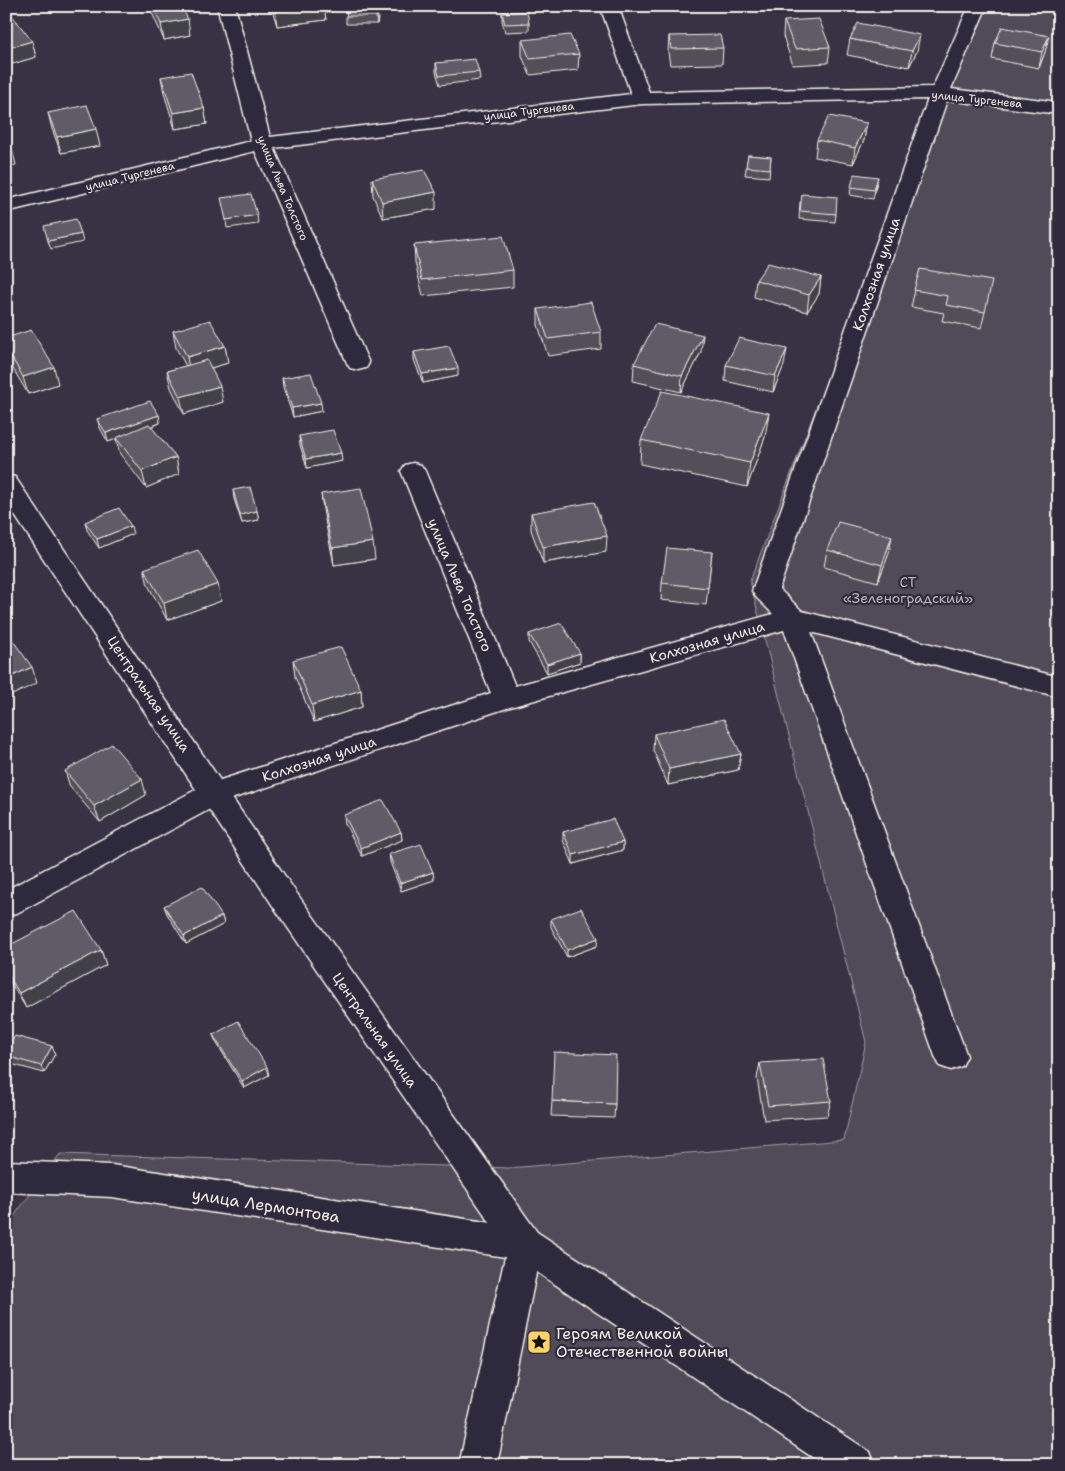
<svg xmlns="http://www.w3.org/2000/svg" width="1065" height="1471" font-family="'Shantell Sans',sans-serif">
<rect width="100%" height="100%" fill="#373244"/>
<filter id="ink" filterUnits="userSpaceOnUse"><feTurbulence type="fractalNoise" baseFrequency=".02" numOctaves="2"/><feDisplacementMap in="SourceGraphic" scale="10" xChannelSelector="R" yChannelSelector="G"/><feConvolveMatrix kernelMatrix="1 2 1 2 8 2 1 2 1" color-interpolation-filters="sRGB"/></filter>
<g filter="url(#ink)">
<!-- green -->
<path fill="#504b59" stroke="#a29ea0" d="M970 6H1059V1465H6V1227L60 1154 509 1168 844 1140 866 1042 750 581Z"/>
<g fill="none" stroke-linecap="round" stroke-linejoin="round">
<!-- street casing -->
<g stroke="#f4f1e8" stroke-width="3">
<path id="street" d="M217 6H235L270 137 631 94 600 6H618L649 92 933 87 969 6H987L951 89 1059 102V114L947 100 779 589 802 611 1059 677V697L811 632 967 1056 962 1066 951 1070 940 1066 935 1056 784 630 510 707 225 801 17 913 6 916V890L205 785 491 693 401 471 405 465 413 463 421 465 425 471 515 686 773 614 756 597 752 591 928 99 642 104 274 148 369 363 366 368 358 370 350 368 347 363 255 151 6 212V200L251 141Z
M6 1161 112 1165 525 1228 537 1232 542 1244 497 1465H459L505 1257 112 1197 6 1192Z"/>
</g>
<!-- secondary casing -->
<g stroke="#f4f1e8" stroke-width="3">
<path id="secondary" d="M6 475 15 477 293 888 537 1232 870 1452 875 1465H824L513 1256 273 906 6 502Z"/>
</g>
<!-- street -->
<use href="#street" fill="#2f2a3d" fill-rule="evenodd"/>
<!-- secondary -->
<use href="#secondary" fill="#2f2a3d" fill-rule="evenodd"/>
</g>
<!-- wall -->
<path fill="#524f59" stroke="#f4f1e8" d="M149 6H181L190 35 164 40Z
M271 6H324L326 20 277 26Z
M686 6H723V9L686 8Z
M377 10 378 18 377 24H346V16Z
M502 13 529 23V31L505 32 502 21Z
M6 16 32 41 36 57 12 64 6 57Z
M784 21 830 47 828 63 793 65 783 36Z
M669 36 723 48 722 64 670 65 668 52Z
M1049 36 1045 52 1039 68 992 59 995 43Z
M850 39 917 51 909 67 847 55Z
M522 40 579 54 578 70 530 75 522 56Z
M436 63 479 72 480 80 440 85 436 72Z
M161 77 204 108 207 124 175 129 164 93Z
M48 113 100 146 61 153 52 129Z
M867 123 864 140 853 164 815 157 817 140Z
M748 155 771 157 769 177 745 175Z
M878 177 873 199 850 195 851 187Z
M372 179 436 209 383 218 373 196Z
M800 202 836 214 835 222 799 219Z
M414 245 513 270V287L423 296 415 262Z
M920 269 985 312 981 328 942 321 944 313 911 307Z
M821 277 819 294 807 312 754 297 756 280Z
M538 309 601 332V349L548 356 538 325Z
M173 331 225 346 228 363 211 368 223 402 184 414 171 388 167 371 186 366 176 348Z
M6 338 58 384 28 394 6 357Z
M414 352 458 376 423 383 414 360Z
M701 352 681 392 633 381 634 364Z
M726 365H784L773 392 725 381Z
M282 378 322 411 293 417 283 387Z
M159 415 160 423 151 427 176 457 179 474 146 488 120 454 116 439 108 442 100 428 97 419Z
M299 436 342 461 307 468 300 445Z
M765 437 747 487 640 464 641 440Z
M233 490 257 511 259 520 242 523 234 499Z
M321 494 375 559 334 565 323 510Z
M531 513 606 552 543 563 531 530Z
M85 522 133 534 99 548 87 530Z
M827 550 889 553 878 582 824 567Z
M712 552 706 605 661 600 662 583Z
M144 569 221 601 167 620 148 585Z
M529 634 580 653V662L547 673 529 642Z
M293 660 361 690 362 707 314 722 295 677Z
M654 734 741 754 738 770 668 785 653 750Z
M65 771 146 795 100 822 70 787Z
M344 815 401 832 402 840 362 856 345 824Z
M563 832 623 842V850L573 864 563 840Z
M389 854 433 872 434 880 401 891 390 862Z
M164 906 222 916 224 924 186 944 167 914Z
M551 919 597 946 567 957 551 927Z
M6 947 101 950 106 965 26 1008 6 975Z
M213 1035 269 1075 244 1088 216 1042Z
M55 1054 44 1073 7 1063 6 1061V1056Z
M760 1063 831 1101 827 1116 764 1120 757 1078Z
M552 1101 615 1104 614 1118 551 1116Z"/>
<!-- shaded-wall -->
<path fill="#424048" stroke="#f4f1e8" d="M310 6H324L326 20 277 26 275 11Z
M377 10 378 18 377 24 376 16Z
M188 19 190 35 164 40 161 24Z
M920 35 917 51 909 67 912 51Z
M1049 36 1045 52 1039 68 1042 52Z
M32 41 36 57 12 64 8 48Z
M204 108 207 124 175 129 173 113Z
M867 123 864 140 853 164 855 148Z
M96 129 100 146 61 153 57 137Z
M12 149 16 165 6 167V150Z
M436 192V209L383 218 382 202Z
M257 215 258 224 227 228 226 220Z
M81 234 83 242 51 249 48 241Z
M821 277 819 294 807 312 809 295Z
M703 335 701 352 681 392 682 376Z
M225 346 228 363 190 374 187 357Z
M787 349 784 365 773 392 775 376Z
M54 367 58 384 28 394 23 377Z
M458 368V376L423 383 422 374Z
M220 386 223 402 184 414 180 397Z
M321 403 322 411 293 417 292 408Z
M769 413 765 437 747 487 750 463Z
M159 415 160 423 108 442 106 433Z
M341 453 342 461 307 468 306 459Z
M176 457 179 474 146 488 142 471Z
M257 511 259 520 242 523 240 515Z
M131 526 133 534 99 548 97 539Z
M607 536 606 552 543 563V547Z
M892 536 889 553 878 582 882 565Z
M373 542 375 559 334 565 332 548Z
M218 584 221 601 167 620 164 603Z
M580 653V662L547 673V664Z
M32 667 37 683 6 698V679Z
M361 690 362 707 314 722 312 705Z
M741 754 738 770 668 785 669 769Z
M142 779 146 795 100 822 94 806Z
M401 832 402 840 362 856 361 848Z
M623 842V850L573 864V855Z
M433 872 434 880 401 891 400 883Z
M222 916 224 924 186 944 184 936Z
M598 938 597 946 567 957V950Z
M101 950 106 965 26 1008 19 993Z
M52 1046 55 1054 44 1073 41 1066Z
M267 1067 269 1075 244 1088 242 1081Z"/>
<!-- building -->
<path fill="#5f5c67" stroke="#f4f1e8" d="M153 6H181L188 19 161 24Z
M274 6H310L275 11Z
M347 9 377 10 376 16H346Z
M527 11 529 23 505 24 502 13Z
M11 14 32 41 8 48 6 46V16Z
M819 19 830 47 795 49 784 21Z
M858 23 920 35 912 51 850 39Z
M1002 27 1049 36 1042 52 995 43Z
M570 35 579 54 530 59 522 40Z
M720 35 723 48 671 49 669 36Z
M475 59 479 72 439 76 436 63Z
M191 72 204 108 173 113 161 77Z
M87 105 96 129 57 137 48 113Z
M829 116 867 123 855 148 817 140Z
M6 136 12 149 6 150Z
M748 155 771 157 770 169 746 167Z
M424 170 436 192 382 202 372 179Z
M854 174 878 177 874 190 851 187Z
M251 194 257 215 226 220 221 198Z
M802 194 837 197 836 214 800 211Z
M76 219 81 234 48 241 44 226Z
M503 236 513 270 422 280 414 245Z
M768 263 821 277 809 295 756 280Z
M920 269 992 281 985 312 946 305 948 296 914 290Z
M591 302 601 332 548 339 538 309Z
M210 320 225 346 187 357 173 331Z
M655 324 703 335 682 376 634 364Z
M31 330 54 367 23 377 6 348V338Z
M739 338 787 349 775 376 726 365Z
M449 346 458 368 422 374 414 352Z
M207 360 220 386 180 397 167 371Z
M311 373 321 403 292 408 282 378Z
M662 391 769 413 750 463 641 440Z
M150 401 159 415 106 433 97 419Z
M149 424 176 457 142 471 116 438Z
M333 430 341 453 306 459 299 436Z
M250 487 257 511 240 515 233 490Z
M361 488 373 542 332 548 321 494Z
M594 502 607 536 543 547 531 513Z
M119 508 131 526 97 539 85 522Z
M838 522 892 536 882 565 827 550Z
M667 548 712 552 708 588 662 583Z
M198 550 218 584 164 603 144 569Z
M561 623 580 653 547 664 529 634Z
M6 631 32 667 6 679Z
M341 647 361 690 312 705 293 660Z
M724 719 741 754 669 769 654 734Z
M112 744 142 779 94 806 65 771Z
M383 800 401 832 361 848 344 815Z
M613 819 623 842 573 855 563 832Z
M421 844 433 872 400 883 389 854Z
M202 887 222 916 184 936 164 906Z
M581 908 598 938 567 950 551 919Z
M76 911 101 950 19 993 6 971V947Z
M238 1021 267 1067 242 1081 213 1035Z
M15 1036 52 1046 41 1066 6 1056V1050Z
M554 1052 616 1055 615 1104 552 1101Z
M823 1059 831 1101 768 1106 760 1063Z"/>
</g>
<!-- icons -->
<defs>
<g id="sight-square" transform="scale(1.25)"><rect x="-9" y="-9" width="18" height="18" rx="4" fill="#ffd166" stroke="#2f2a3d"/><path d="M0-6L1.8-2.2L6-1.7L2.9 1.2L3.7 5.4L0 3.3L-3.7 5.4L-2.9 1.2L-6-1.7L-1.8-2.2Z" fill="#111"/></g>
</defs>
<g fill-rule="evenodd">
<use href="#sight-square" x="539" y="1342"/>
</g>
<g text-anchor="middle" stroke-width="4.5" stroke-linejoin="round" paint-order="stroke">
<!-- far-street labels -->
<g font-size="11" fill="#f4f1e8" stroke="#2f2a3d">
<text transform="translate(977 99) rotate(6)" y="4">улица Тургенева</text>
<text transform="translate(529 111) rotate(-7)" y="4">улица Тургенева</text>
<text transform="translate(130 176) rotate(-14)" y="4">улица Тургенева</text>
<text transform="translate(283 188) rotate(67)" y="4">улица Льва Толстого</text>
</g>
<!-- street labels -->
<g font-size="14" fill="#f4f1e8" stroke="#2f2a3d">
<text transform="translate(876 274) rotate(-71)" y="5">Колхозная улица</text>
<text transform="translate(460 585) rotate(67)" y="5">улица Льва Толстого</text>
<text transform="translate(707 642) rotate(-16)" y="5">Колхозная улица</text>
<text transform="translate(149 694) rotate(56)" y="5">Центральная улица</text>
<text transform="translate(319 759) rotate(-18)" y="5">Колхозная улица</text>
<text transform="translate(375 1030) rotate(55)" y="5">Центральная улица</text>
</g>
<!-- park labels -->
<g font-size="14" fill="#bbb7b6" stroke="#2f2a3d">
<text x="908" y="587">СТ<tspan x="908" dy="16">«Зеленоградский»</tspan></text>
</g>
<!-- near-street labels -->
<g font-size="16" fill="#f4f1e8" stroke="#2f2a3d">
<text transform="translate(266 1205) rotate(9)" y="6">улица Лермонтова</text>
</g>
<!-- near-poi labels -->
<g font-size="16" fill="#f4f1e8" stroke="#2f2a3d" text-anchor="start">
<text x="556" y="1339">Героям Великой<tspan x="556" dy="18">Отечественной войны</tspan></text>
</g>
</g>
<!-- margin -->
<rect width="1065" height="1471" fill="none" stroke="#2f2a3d" stroke-width="25"/>
<rect x="12" y="12" width="1040" height="1446" fill="none" stroke="#f4f1e8" stroke-width="2" filter="url(#ink)"/>
</svg>
